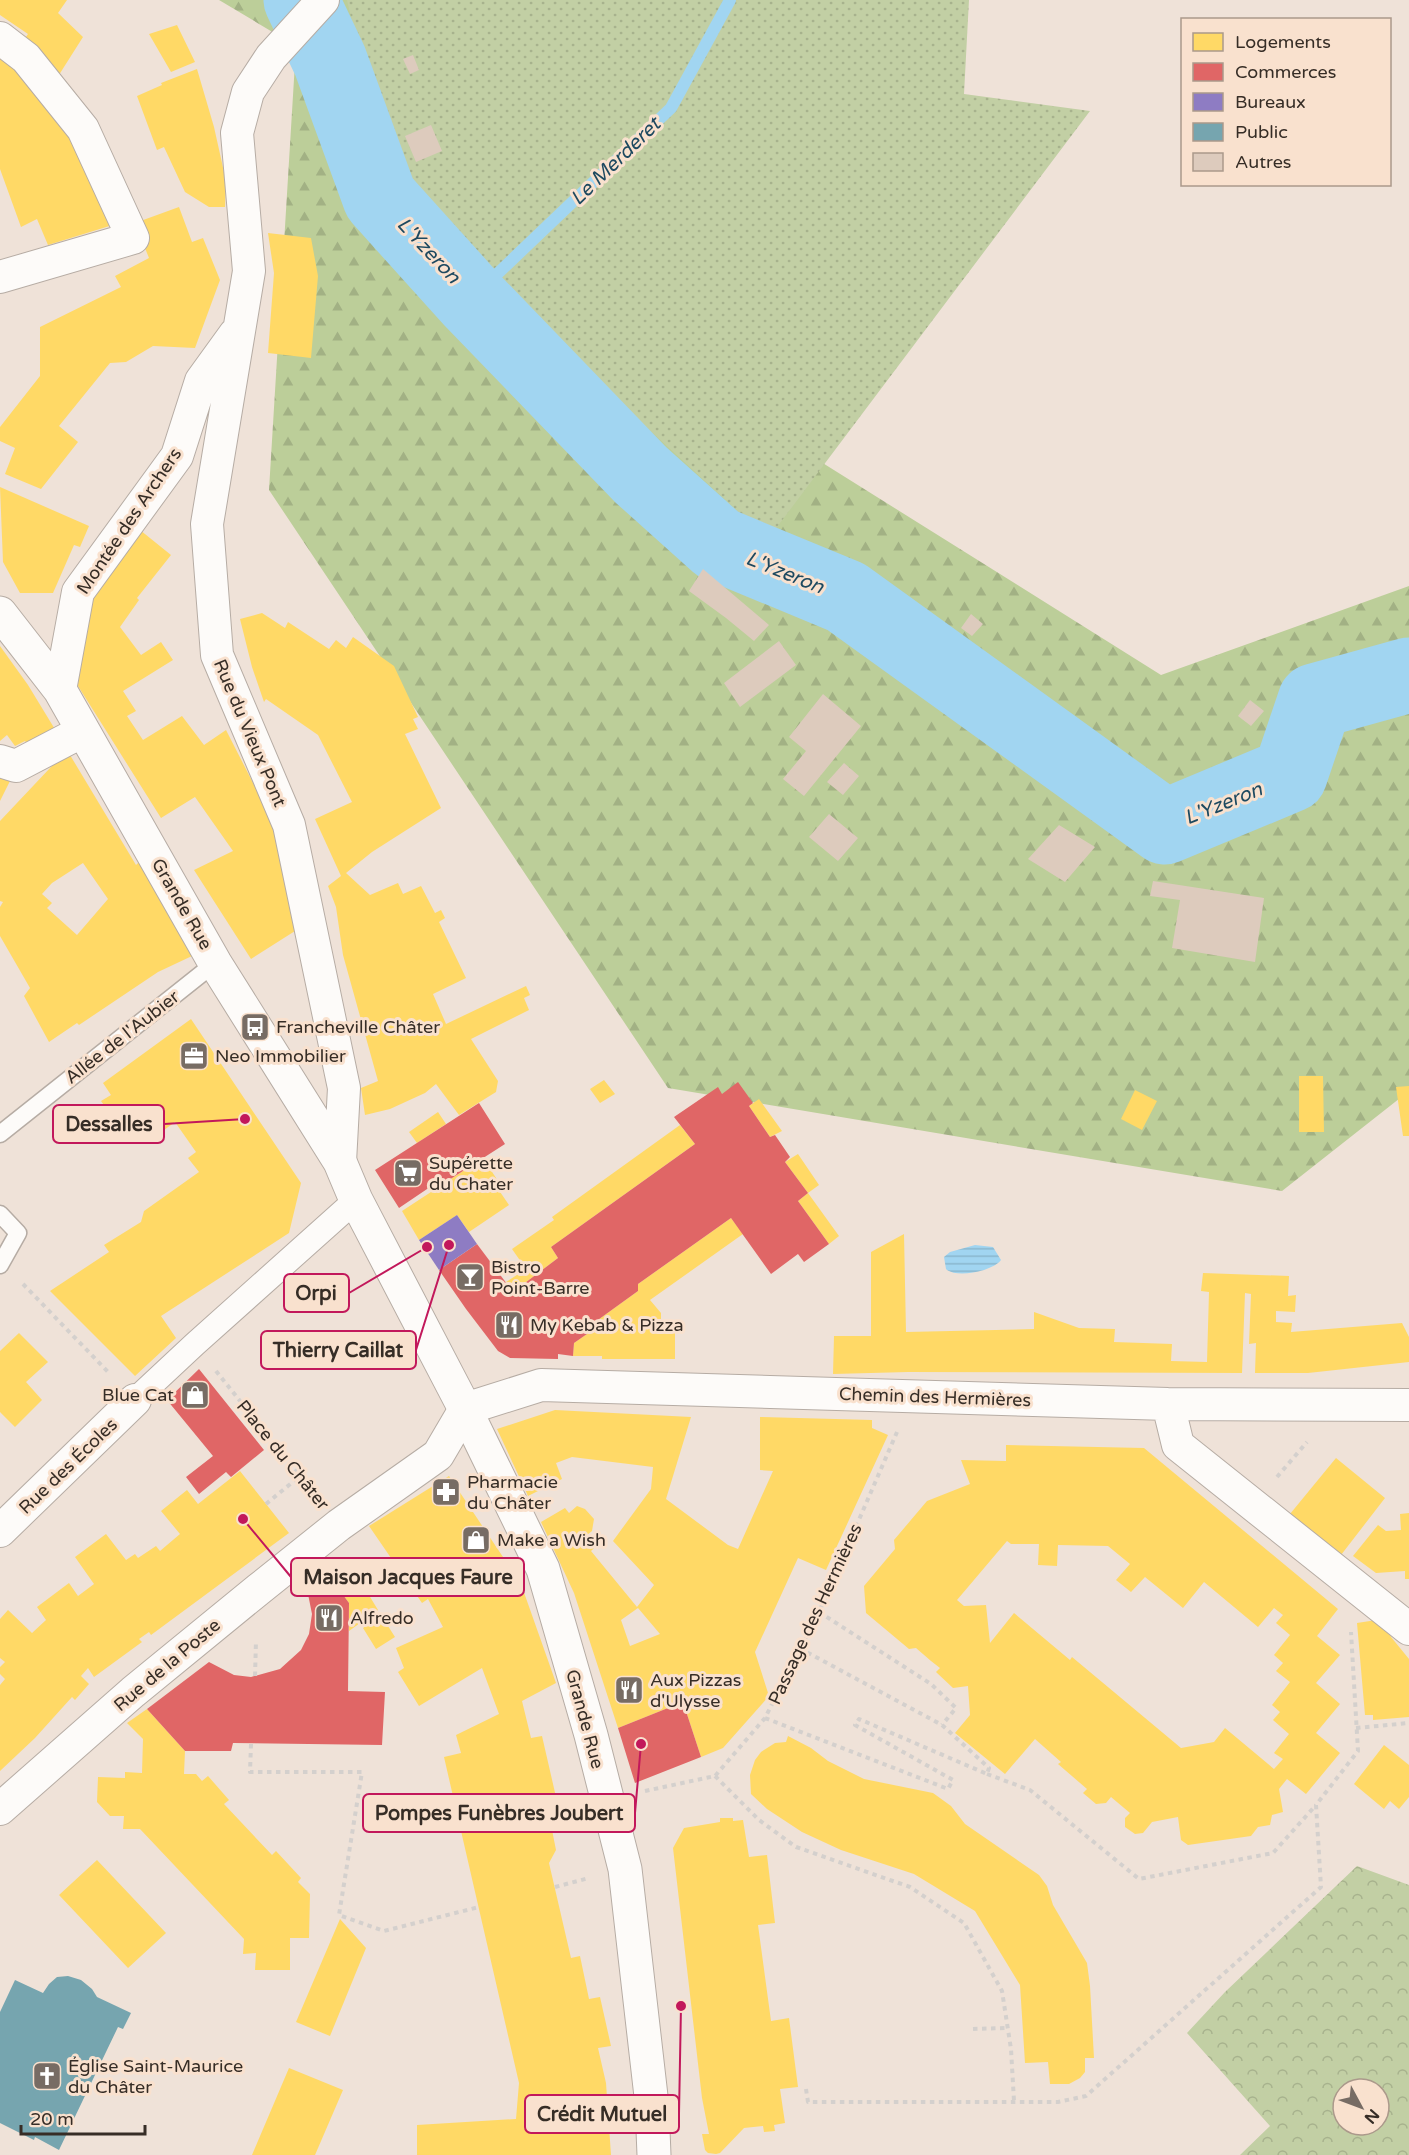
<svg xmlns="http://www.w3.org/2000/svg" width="1409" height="2155" font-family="'Varela Round',sans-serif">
<defs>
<pattern id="forest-firs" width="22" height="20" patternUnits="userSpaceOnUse" patternTransform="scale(1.5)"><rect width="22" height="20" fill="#bcce99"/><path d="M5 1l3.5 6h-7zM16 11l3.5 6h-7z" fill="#a2b184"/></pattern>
<pattern id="park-crowns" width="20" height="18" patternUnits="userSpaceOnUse" patternTransform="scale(1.5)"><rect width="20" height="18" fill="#c2cfa4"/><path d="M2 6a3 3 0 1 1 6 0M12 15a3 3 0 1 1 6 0" fill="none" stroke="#a7b28d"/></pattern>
<pattern id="garden-dots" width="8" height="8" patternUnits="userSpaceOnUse" patternTransform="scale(1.5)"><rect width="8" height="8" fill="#c2cfa4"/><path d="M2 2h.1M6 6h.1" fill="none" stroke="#a7b28d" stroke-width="1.8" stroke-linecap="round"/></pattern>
<pattern id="water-rules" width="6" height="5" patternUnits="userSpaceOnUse" patternTransform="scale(1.5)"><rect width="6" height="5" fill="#a1d5f1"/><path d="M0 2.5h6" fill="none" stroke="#8bb7ce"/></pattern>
</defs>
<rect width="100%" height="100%" fill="#efe2d8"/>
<!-- forest -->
<path fill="url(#forest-firs)" d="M219 0H358L392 193 1161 675 1409 586V1091L1282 1191 668 1088 269 490 296 46Z"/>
<!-- park -->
<path fill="url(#park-crowns)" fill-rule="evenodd" d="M1357 1866 1409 1885V2155H1240L1270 2126 1187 2033 1225 1992ZM1343 2089H1379V2125H1343Z"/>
<!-- garden -->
<path fill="url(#garden-dots)" d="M347 0H969L964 94 1090 111 768 539 392 193Z"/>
<!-- water -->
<path fill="url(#water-rules)" d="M975 1245 993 1247 1001 1260C993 1271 956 1279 946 1269L944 1257 950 1252Z"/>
<!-- homes -->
<path fill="#ffd966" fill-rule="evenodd" d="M0 0H67L58 13 83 37 57 78 21 44 28 34 0 15Z
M177 25 195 62 171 72 149 34Z
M0 52 71 130 116 224 48 245 37 219 21 227 0 169Z
M197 69 214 127 226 181 225 207H209L185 192 164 147 157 150 137 96 162 85 161 83Z
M179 207 192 242 203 238 220 280 195 348 153 346 126 362 110 363 59 426 78 442 41 489 5 474 15 448 0 441V427L40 376V327L121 287 115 276 149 258 135 223Z
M268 233 311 238 318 276 311 358 268 353 274 273Z
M0 487 89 526 80 547 74 545 53 593H20L3 562Z
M140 530 171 555 137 598 139 600 120 627 141 655 161 642 173 660 123 691 136 711 127 716 143 740 182 716 204 745 226 730 275 826 295 931 251 959 194 870 233 851 195 797 161 818 78 686 79 652 94 594Z
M262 613 285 628 288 622 329 649 336 640 346 648 353 637 394 666 418 717 413 719 418 729 405 734 441 808 372 852 346 873 370 895 398 883 403 894 421 886 435 913 441 910 445 918 439 922 466 978 433 994 446 1024 526 986 530 995 524 998 529 1010 471 1039 498 1081 496 1092 459 1115 436 1084 425 1093 390 1109 365 1115 361 1088 378 1081 343 955 336 907 328 886 341 876 315 819 352 802 318 735 266 699 264 702 252 667 240 619Z
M0 646 28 685 56 731 28 745 25 741 15 746 7 735 0 741Z
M67 750 136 865 141 860 192 956 158 972 79 1025 77 1023 49 1042 24 996 30 988 0 936V907L3 902 0 901V821ZM83 863 108 899 77 935 47 908 52 903 42 894 52 883Z
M0 773 11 779 0 801Z
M191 1019 301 1183 289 1233 161 1316 176 1338 135 1376 50 1291 109 1252 104 1245 141 1222 144 1211 199 1172 188 1158 196 1152 175 1122 145 1144 134 1128 125 1135 101 1101 111 1095 103 1083Z
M1299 1076H1323L1324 1132H1299Z
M604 1080 615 1094 600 1103 590 1089Z
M1409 1086V1136H1403L1396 1087Z
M1135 1090 1157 1101 1142 1130 1121 1119Z
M759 1099 782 1131 770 1137 749 1106Z
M438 1112 446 1124 417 1143 409 1132Z
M680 1125 695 1144 551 1247 558 1258 513 1292 506 1282 526 1269 512 1249 554 1220 552 1217Z
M798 1154 819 1185 808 1193 785 1162Z
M483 1158 498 1181 494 1183 509 1205 469 1232 457 1215 419 1240 402 1211Z
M808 1193 839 1236 829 1244 798 1201Z
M731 1218 743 1234 650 1300 661 1313V1328L675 1329V1359H602V1356H573L574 1343 587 1334 584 1330 638 1291V1284Z
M904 1234 906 1332 1034 1329V1312L1079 1328 1115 1329 1114 1342 1172 1344 1171 1361 1207 1362 1209 1292 1201 1291 1203 1273 1289 1276 1288 1296 1296 1295 1295 1312 1276 1311V1322L1292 1323 1291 1332 1402 1323 1409 1337V1362L1308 1373H1255L1256 1343 1249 1344 1251 1294 1245 1293 1242 1373 908 1372 833 1374 834 1336H871V1252Z
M19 1333 48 1362 26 1382 42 1400 15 1427 0 1412V1351Z
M555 1410 691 1417 666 1499 728 1545 738 1549 773 1471 760 1470V1417L872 1420V1428L888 1435 826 1570 798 1558 755 1652 769 1696 723 1748 701 1757 683 1702 618 1728 574 1593 541 1522 565 1508 569 1513 577 1506 585 1509 594 1519 592 1531 587 1535 596 1546 591 1551 637 1607 654 1585 613 1541 651 1489 653 1467 572 1457 556 1463 562 1479 528 1496 497 1429ZM638 1608 660 1634 630 1646 621 1620Z
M1006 1445 1144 1448 1338 1609 1317 1636 1340 1655 1316 1683 1340 1704 1316 1733 1340 1753 1306 1794 1287 1779 1279 1789 1283 1812 1272 1815 1270 1825 1258 1827 1251 1836 1188 1845 1181 1840 1178 1817 1152 1822 1143 1833 1135 1834 1125 1827V1818L1130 1813 1111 1797 1106 1803 1096 1804 1083 1793 1087 1789 1058 1764 1061 1762 1035 1739 1005 1774 955 1733 970 1715 968 1686 953 1688 936 1672 940 1668 931 1661 916 1648 909 1649 866 1613 864 1586 895 1549 894 1540 927 1501 970 1484 961 1460 1006 1461ZM1007 1541 1011 1544H1039L1038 1565 1057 1566 1058 1545 1108 1546 1130 1564 1116 1580 1131 1592 1145 1577 1183 1608 1204 1582 1258 1627 1274 1608 1283 1615 1276 1623 1290 1635 1274 1655 1283 1663 1276 1671 1290 1682 1272 1705 1280 1712 1273 1720 1289 1734 1274 1753 1283 1759 1274 1769 1225 1728 1214 1742 1181 1748 1072 1657 1070 1660 1014 1613 990 1643 986 1605 964 1606 957 1600Z
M1336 1458 1385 1498 1341 1555 1290 1514Z
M240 1471 289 1533 151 1635 149 1632 139 1639 142 1642 94 1677 88 1668 81 1676 89 1684 75 1700 72 1697 35 1738 0 1771V1685L5 1679 0 1674V1667L5 1662 0 1658V1619L8 1610 32 1633 46 1620 37 1607 69 1583 78 1596 94 1584 75 1557 106 1534 126 1560 135 1554 138 1558 156 1546 160 1551 180 1534 161 1511 187 1490 198 1504Z
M449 1476 521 1584 556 1683 522 1701 531 1738 542 1736 556 1797 546 1800 556 1850 549 1863 571 1958 580 1956 589 1999 600 1997 611 2046 598 2048 606 2083 611 2155H417V2125L516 2119 519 2083 444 1757 461 1753 456 1735 499 1714 482 1668 419 1706 398 1672 404 1668 396 1648 443 1627 428 1599 422 1603 369 1526Z
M1409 1513V1579H1405V1571L1376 1573 1353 1556 1378 1525 1386 1531 1401 1530 1400 1514Z
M347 1559 378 1610 349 1631V1603L327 1573Z
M381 1615 395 1637 376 1649 363 1628Z
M1383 1619 1391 1637 1409 1659V1717L1373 1720V1715H1365L1357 1623Z
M147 1709 185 1751 184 1774H196L202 1781 208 1776 229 1800 224 1804 272 1855 276 1851 301 1878 298 1882 310 1894 309 1938H290V1970H255L256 1953 243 1954 244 1939 140 1829H123L124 1816H110L97 1802 98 1777 125 1778V1772L142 1773 143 1739 127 1723Z
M788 1736 811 1748 828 1761 864 1779 933 1793 951 1806 965 1824 1039 1875 1047 1886 1053 1905 1087 1963 1090 1986 1094 2058H1085V2072L1080 2078 1069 2084H1050L1048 2062 1025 2063 1020 1985 975 1911 914 1874 841 1850 802 1832 767 1809 751 1794 750 1775 755 1760 761 1752 775 1743 786 1742Z
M1384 1745 1409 1765V1797L1399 1809 1390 1801 1384 1809 1354 1784Z
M720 1818H733V1821L743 1820 749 1857 767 1855 775 1923 758 1925 771 2021 789 2018 798 2087 780 2089 785 2123 774 2125 775 2131 764 2132 763 2126 744 2128 720 2153 716 2154 708 2153 705 2150 702 2134H709L702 2098 673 1848 684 1828 720 1822Z
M97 1860 166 1933 128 1968 59 1895Z
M340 1919 366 1948 330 2036 296 2022Z
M289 2068 343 2090 315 2155H252Z"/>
<!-- shops -->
<path fill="#e06666" d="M738 1082 753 1103 749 1106 770 1137 775 1135 790 1157 785 1162 808 1193 798 1201 829 1244 804 1262 798 1254 771 1274 731 1218 638 1284V1291L584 1330 587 1334 574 1343 573 1356 558 1354V1359L510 1358 498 1351 466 1309 439 1270 477 1244 513 1292 558 1258 551 1247 695 1144 674 1117 718 1087 722 1094Z
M479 1103 505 1144 435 1189 433 1185 399 1208 375 1170Z
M199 1369 264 1450 231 1477 226 1472 199 1494 186 1477 213 1456 167 1400Z
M327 1573 349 1603 348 1691 385 1692 382 1745 233 1743 231 1751H185L147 1709 209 1662 234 1675 251 1677 280 1669 301 1650 309 1634 312 1614 307 1589Z
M683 1702 701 1757 635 1783 618 1728Z"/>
<!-- offices -->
<path fill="#8e7cc3" d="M457 1215 477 1244 439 1270 419 1240Z"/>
<!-- public -->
<path fill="#76a5af" d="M68 1976 81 1980 92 1989 97 1997 131 2013 123 2029 118 2027 59 2150 35 2137 34 2140 0 2123V2012L15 1980 43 1993 49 1984 57 1977Z"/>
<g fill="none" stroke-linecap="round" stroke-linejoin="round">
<!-- stream -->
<path stroke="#a1d5f1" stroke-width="12" d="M471 299 671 108 730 0"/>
<!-- river -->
<path stroke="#a1d5f1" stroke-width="75" d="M301 0 330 61 380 198 471 299 641 475 718 544 846 597 1165 827 1290 775 1315 701 1409 675"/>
</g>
<!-- building -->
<path fill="#ddcbbd" d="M413 55 419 70 410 74 403 59Z
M431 125 442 151 416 162 405 136Z
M703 569 769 625 754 641 726 618 689 591Z
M971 614 983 624 972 636 961 628Z
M779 641 796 665 740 707 724 683Z
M823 694 861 726 804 796 783 779 806 751 789 737Z
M1250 700 1264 711 1251 726 1238 716Z
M844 763 859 776 843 795 827 782Z
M829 814 858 838 838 861 809 837Z
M1059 825 1095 847 1065 882 1028 859Z
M1153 881 1264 898 1255 962 1172 948 1180 900 1150 896Z"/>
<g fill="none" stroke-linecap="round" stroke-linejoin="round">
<!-- service casing -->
<g stroke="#b6aca4" stroke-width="19">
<path id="service" d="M0 1134 215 963
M0 1214 18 1233 0 1265"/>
</g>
<!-- pedestrian casing -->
<g stroke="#b6aca4" stroke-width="26">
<path id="pedestrian" d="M135 1400 195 1344 356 1200"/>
</g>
<!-- minor casing -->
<g stroke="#b6aca4" stroke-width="34">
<path id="minor" d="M323 0 271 57 248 92 237 133 249 271 207 524 217 655 289 825 344 1088 340 1162
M0 38 26 58 83 129 133 238 0 277
M60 690 78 592 177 456 201 381 235 334
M0 761 16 766 83 731
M1168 1404 1178 1445 1409 1629
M0 1531 135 1400
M0 1809 133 1692 259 1589 339 1525 438 1455 465 1409 541 1385 1168 1404 1409 1405"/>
</g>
<!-- tertiary casing -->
<g stroke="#b6aca4" stroke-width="35">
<path id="tertiary" d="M0 613 60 690 215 963 340 1162 356 1200 465 1409 543 1569 591 1735 625 1869 652 2105 654 2155"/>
</g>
<!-- path -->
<path stroke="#d4d0cd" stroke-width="4" stroke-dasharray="4.5 4.5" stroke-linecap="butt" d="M23 1284 110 1374
M216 1371 316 1496
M1277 1477 1307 1442
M266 1504 300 1476
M819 1612 931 1684 956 1708 942 1725
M255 1676 256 1641
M765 1718 948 1789 953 1780 855 1725 859 1719 987 1774 989 1768 942 1725 801 1649
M1356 1728 1409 1723
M251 1744 250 1772H362L339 1915 384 1931 479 1907
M987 1774 1030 1790 1139 1879 1273 1853 1316 1805
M715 1776 759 1820 796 1847 910 1887 964 1923 1002 1991 1011 2049 1014 2101
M645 1791 715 1776 765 1718 819 1612 897 1432
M555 1887 589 1878
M973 2029 1008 2028
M806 2089 808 2102H1058L1086 2096 1321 1887 1316 1805 1358 1751 1351 1632"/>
<!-- service -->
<use href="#service" stroke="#fdfbf9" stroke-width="16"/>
<!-- pedestrian -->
<use href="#pedestrian" stroke="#fdfbf9" stroke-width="24"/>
<!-- minor -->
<use href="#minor" stroke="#fdfbf9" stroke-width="32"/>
<!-- tertiary -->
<use href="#tertiary" stroke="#fdfbf9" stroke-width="33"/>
</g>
<!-- icons -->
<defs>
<g id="bus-square" transform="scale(1.5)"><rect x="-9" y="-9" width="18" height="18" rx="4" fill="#776c64" stroke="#f9e1ce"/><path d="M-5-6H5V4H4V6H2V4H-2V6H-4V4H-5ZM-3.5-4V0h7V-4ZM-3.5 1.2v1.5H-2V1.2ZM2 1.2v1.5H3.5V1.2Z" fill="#fff"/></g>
<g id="office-square" transform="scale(1.5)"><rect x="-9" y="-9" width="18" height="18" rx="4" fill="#776c64" stroke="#f9e1ce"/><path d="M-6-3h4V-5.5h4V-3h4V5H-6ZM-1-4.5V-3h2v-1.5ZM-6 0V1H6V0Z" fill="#fff"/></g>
<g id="supermarket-square" transform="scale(1.5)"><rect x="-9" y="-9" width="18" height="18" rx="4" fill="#776c64" stroke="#f9e1ce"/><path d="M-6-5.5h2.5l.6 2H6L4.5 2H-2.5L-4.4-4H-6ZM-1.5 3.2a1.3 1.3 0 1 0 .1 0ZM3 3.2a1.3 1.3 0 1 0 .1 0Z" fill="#fff"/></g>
<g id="bar-square" transform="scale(1.5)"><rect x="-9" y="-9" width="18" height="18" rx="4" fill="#776c64" stroke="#f9e1ce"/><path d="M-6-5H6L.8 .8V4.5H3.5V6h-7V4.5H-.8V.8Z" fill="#fff"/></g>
<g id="restaurant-square" transform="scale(1.5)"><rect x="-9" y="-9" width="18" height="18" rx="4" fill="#776c64" stroke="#f9e1ce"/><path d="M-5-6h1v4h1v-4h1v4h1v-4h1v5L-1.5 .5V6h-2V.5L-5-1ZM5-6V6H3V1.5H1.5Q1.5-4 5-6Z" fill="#fff"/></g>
<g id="shop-square" transform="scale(1.5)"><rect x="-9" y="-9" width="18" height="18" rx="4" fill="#776c64" stroke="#f9e1ce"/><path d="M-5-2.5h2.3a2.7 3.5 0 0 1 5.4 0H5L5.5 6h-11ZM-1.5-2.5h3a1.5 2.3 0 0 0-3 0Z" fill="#fff"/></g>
<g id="pharmacy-square" transform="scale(1.5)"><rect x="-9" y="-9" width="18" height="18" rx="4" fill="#776c64" stroke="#f9e1ce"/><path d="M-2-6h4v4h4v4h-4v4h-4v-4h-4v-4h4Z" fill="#fff"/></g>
<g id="church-square" transform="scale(1.5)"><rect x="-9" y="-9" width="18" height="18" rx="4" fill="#776c64" stroke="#f9e1ce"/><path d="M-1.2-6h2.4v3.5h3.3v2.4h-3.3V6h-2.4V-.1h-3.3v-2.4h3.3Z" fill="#fff"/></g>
</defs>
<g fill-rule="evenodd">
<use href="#bus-square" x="255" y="1027"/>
<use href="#office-square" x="194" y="1056"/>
<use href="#supermarket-square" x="408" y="1173"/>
<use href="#bar-square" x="470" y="1277"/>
<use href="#restaurant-square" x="509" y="1325"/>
<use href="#shop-square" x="195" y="1395"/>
<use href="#pharmacy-square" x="446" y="1492"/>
<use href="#shop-square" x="476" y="1540"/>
<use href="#restaurant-square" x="329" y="1618"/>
<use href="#restaurant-square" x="629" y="1690"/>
<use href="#church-square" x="47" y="2076"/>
</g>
<g text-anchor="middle" stroke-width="6" stroke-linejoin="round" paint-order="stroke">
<!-- street labels -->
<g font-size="18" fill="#362d26" stroke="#f9e1ce">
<text transform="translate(129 521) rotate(-56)" y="6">Montée des Archers</text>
<text transform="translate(250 733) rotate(67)" y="6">Rue du Vieux Pont</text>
<text transform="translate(182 904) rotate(60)" y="6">Grande Rue</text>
<text transform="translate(122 1037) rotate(-38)" y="6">Allée de l'Aubier</text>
<text transform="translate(935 1397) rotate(2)" y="6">Chemin des Hermières</text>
<text transform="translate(283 1455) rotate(51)" y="6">Place du Châter</text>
<text transform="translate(68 1466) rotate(-44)" y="6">Rue des Écoles</text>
<text transform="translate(815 1614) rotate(-65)" y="6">Passage des Hermières</text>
<text transform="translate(167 1665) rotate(-40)" y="6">Rue de la Poste</text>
<text transform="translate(585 1719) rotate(75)" y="6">Grande Rue</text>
</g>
<!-- poi labels -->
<g font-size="18" fill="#362d26" stroke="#f9e1ce" text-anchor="start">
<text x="276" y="1033">Francheville Châter</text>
<text x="215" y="1062">Neo Immobilier</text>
<text x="429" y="1169">Supérette<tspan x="429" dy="21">du Chater</tspan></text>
<text x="491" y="1273">Bistro<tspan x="491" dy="21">Point-Barre</tspan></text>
<text x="530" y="1331">My Kebab &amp; Pizza</text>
<text x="174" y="1401" text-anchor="end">Blue Cat</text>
<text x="467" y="1488">Pharmacie<tspan x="467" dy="21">du Châter</tspan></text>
<text x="497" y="1546">Make a Wish</text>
<text x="350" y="1624">Alfredo</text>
<text x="650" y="1686">Aux Pizzas<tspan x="650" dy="21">d'Ulysse</tspan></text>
<text x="68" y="2072">Église Saint-Maurice<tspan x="68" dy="21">du Châter</tspan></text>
</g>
<!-- water labels -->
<g font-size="20" font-style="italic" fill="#1d4960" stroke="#f9e1ce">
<text transform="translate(615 161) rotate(-44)" y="7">Le Merderet</text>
<text transform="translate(429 250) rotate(47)" y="7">L'Yzeron</text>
<text transform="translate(785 572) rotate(22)" y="7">L'Yzeron</text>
<text transform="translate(1223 803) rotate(-22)" y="7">L'Yzeron</text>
</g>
</g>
<!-- callouts -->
<path fill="none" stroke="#c2185b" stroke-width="2" d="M245 1119L164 1124M427 1247L349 1293M449 1245L416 1350M243 1519L291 1577M641 1744L635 1813M681 2006L679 2114"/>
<g fill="#c2185b" stroke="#f9e1ce" stroke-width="2">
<circle cx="245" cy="1119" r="6"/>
<circle cx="427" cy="1247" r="6"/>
<circle cx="449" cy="1245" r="6"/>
<circle cx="243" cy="1519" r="6"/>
<circle cx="641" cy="1744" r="6"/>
<circle cx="681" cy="2006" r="6"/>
</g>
<g fill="#f9e1ce" stroke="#c2185b" stroke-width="2">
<rect x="53" y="1105" width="111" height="38" rx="6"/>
<rect x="284" y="1274" width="65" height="38" rx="6"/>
<rect x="261" y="1331" width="155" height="38" rx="6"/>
<rect x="291" y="1558" width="233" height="38" rx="6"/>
<rect x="363" y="1794" width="272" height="38" rx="6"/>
<rect x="525" y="2095" width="154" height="38" rx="6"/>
</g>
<g font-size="20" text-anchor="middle" font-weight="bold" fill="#362d26">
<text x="109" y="1131">Dessalles</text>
<text x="316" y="1300">Orpi</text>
<text x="338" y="1357">Thierry Caillat</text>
<text x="408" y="1584">Maison Jacques Faure</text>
<text x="499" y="1820">Pompes Funèbres Joubert</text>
<text x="602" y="2121">Crédit Mutuel</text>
</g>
<!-- legend -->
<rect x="1181" y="18" width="210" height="168" fill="#f9e1ce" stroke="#ab998b" stroke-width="1.5"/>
<rect x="1193" y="33" width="30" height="18" fill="#ffd966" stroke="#ab998b" stroke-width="1.5"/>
<text x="1235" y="48" font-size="18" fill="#362d26">Logements</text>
<rect x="1193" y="63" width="30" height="18" fill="#e06666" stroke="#ab998b" stroke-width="1.5"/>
<text x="1235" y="78" font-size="18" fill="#362d26">Commerces</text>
<rect x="1193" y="93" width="30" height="18" fill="#8e7cc3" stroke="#ab998b" stroke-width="1.5"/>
<text x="1235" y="108" font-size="18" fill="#362d26">Bureaux</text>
<rect x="1193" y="123" width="30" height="18" fill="#76a5af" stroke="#ab998b" stroke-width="1.5"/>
<text x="1235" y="138" font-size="18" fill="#362d26">Public</text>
<rect x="1193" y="153" width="30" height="18" fill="#ddcbbd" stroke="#ab998b" stroke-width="1.5"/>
<text x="1235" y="168" font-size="18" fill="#362d26">Autres</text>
<!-- north arrow -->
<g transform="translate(1361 2107) rotate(131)"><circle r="28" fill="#f9e1ce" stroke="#ab998b" stroke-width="1.5"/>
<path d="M0-4.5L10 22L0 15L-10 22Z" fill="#776c64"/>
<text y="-9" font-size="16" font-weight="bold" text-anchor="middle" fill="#362d26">N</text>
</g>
<!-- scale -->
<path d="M21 2125v9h124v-9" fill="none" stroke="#362d26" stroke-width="3"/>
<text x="30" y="2125" font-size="18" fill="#362d26" stroke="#f9e1ce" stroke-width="4.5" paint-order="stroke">20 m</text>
</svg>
